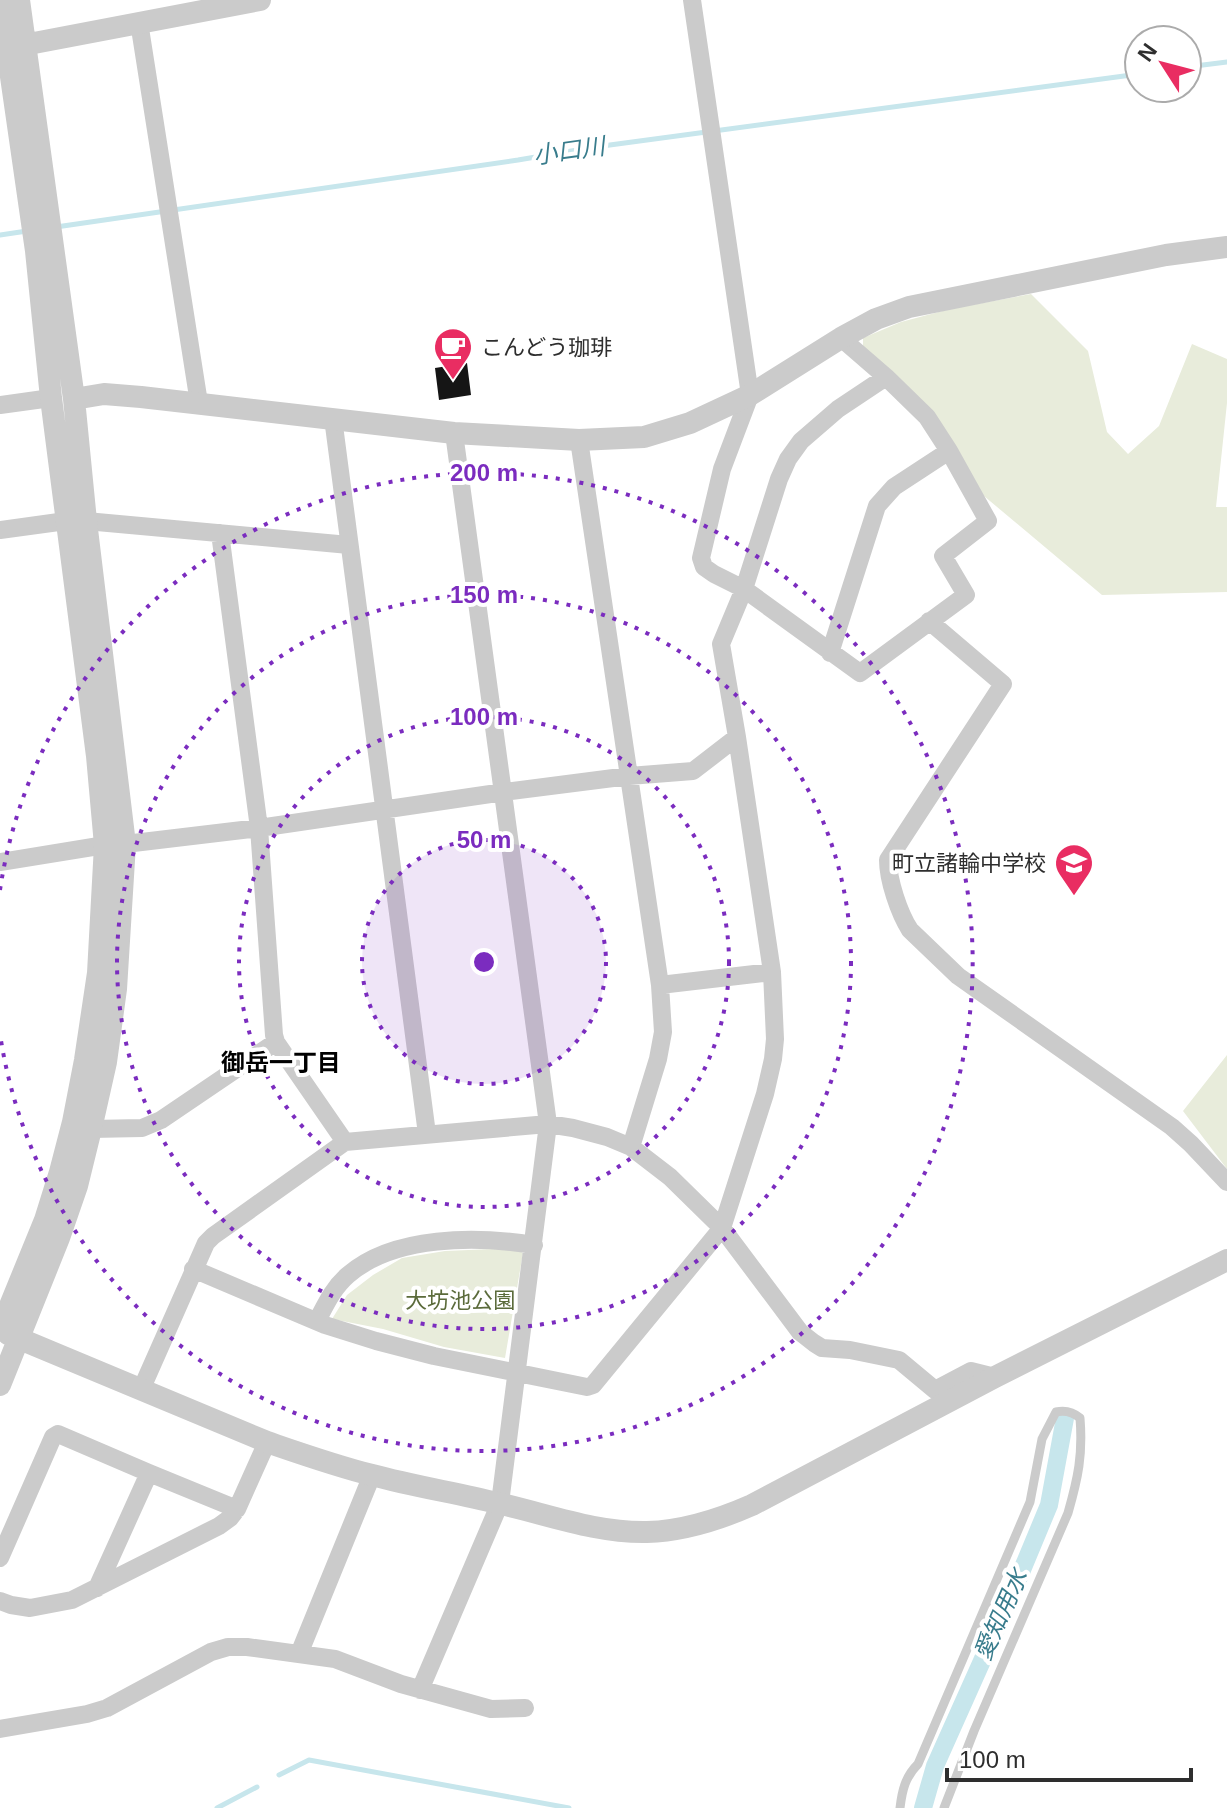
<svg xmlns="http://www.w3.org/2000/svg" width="1227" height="1808" font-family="Arial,'Noto Sans JP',sans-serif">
<rect width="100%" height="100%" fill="#fff"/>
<!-- green -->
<path fill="#e8ecdb" d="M1031 294 1088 351 1107 432 1128 454 1159 426 1192 344 1227 359V403L1216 507H1227V592L1102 595 984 496 863 347V338L901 322 950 309Z
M1227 1055V1169L1183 1111Z
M514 1248 523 1253 505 1358 444 1347 383 1329 332 1319 347 1295 373 1275 402 1258 445 1251Z"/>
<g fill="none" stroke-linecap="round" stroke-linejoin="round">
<!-- stream -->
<path stroke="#c7e6ec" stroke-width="5" d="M1187 67 1227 62
M56 227 518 160 595 147 1139 74
M0 235 27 231
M279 1775 309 1760 569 1808
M217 1808 257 1787"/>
<!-- canal -->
<path stroke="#c7e6ec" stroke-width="18" d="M923 1808 935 1766 1012 1594 1049 1505 1065 1418"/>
</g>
<!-- building -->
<path fill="#151515" d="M467 363 471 395 439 400 435 368Z"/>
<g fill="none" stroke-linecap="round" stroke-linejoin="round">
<!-- service -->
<path stroke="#cbcbcb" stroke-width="9" d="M900 1808C902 1791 905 1777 918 1764L1030 1502 1042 1439 1056 1412C1065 1410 1073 1412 1080 1418 1083 1455 1078 1478 1068 1513L974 1731 944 1808"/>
<!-- minor -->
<path stroke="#cbcbcb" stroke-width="18" d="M692 0 750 395 722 469 701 558 704 567 714 574 744 589 860 673 966 595 943 556 988 521 949 451 927 417 886 377 841 338
M139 22 199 403
M0 405 51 398
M333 418 427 1134
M579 440 660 985 663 1032 658 1059 631 1147
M86 521 349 545
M0 530 66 521
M220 533 259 828 274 1035 276 1042 345 1142
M929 621 1003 684 888 860C888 880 899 913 910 930L958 976 1172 1127 1191 1144 1227 1182
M830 653 877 506 894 487 949 451
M125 844 259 828 504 792 629 776 693 771 737 737
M0 862 105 845
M660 985 772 972
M91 1129 142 1128 161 1120 276 1042
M193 1269 325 1325 376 1341 434 1356 587 1387 593 1385 722 1228 765 1094 773 1059 775 1039 772 972 737 737 721 644 744 589 779 479 788 459 801 441 838 409 886 377
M317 1321C326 1304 333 1288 348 1275 394 1235 477 1236 534 1245
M141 1390 206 1243 213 1236 345 1142 548 1124 573 1128 607 1137 631 1147 670 1177 722 1228 800 1332 814 1343 822 1348 850 1350 899 1360 935 1390 971 1371 995 1377
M0 1558 53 1437 58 1434 149 1473 237 1509 267 1442
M97 1588 149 1473
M0 1601 11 1605 30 1608 72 1600 219 1526 230 1518 237 1509
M299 1654 372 1475
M420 1690 500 1503 548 1124 454 433
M0 1729 87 1714 107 1708 211 1652 228 1647H247L335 1659 401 1684 491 1709 525 1708"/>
<!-- tertiary -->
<path stroke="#cbcbcb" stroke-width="22" d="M0 0 36 251 51 398 97 756 105 845 98 973 85 1060 73 1122 60 1172 45 1220 0 1330
M13 47 260 0
M74 399 104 394 141 397 454 433 579 440 644 437 690 423 750 395 841 338 876 319 909 307 1166 255 1227 247
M8 1334 267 1442C302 1454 336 1466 372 1475 413 1486 456 1493 497 1503 547 1514 595 1533 647 1532 684 1531 718 1520 752 1505L995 1377 1227 1260
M0 1385 59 1238 77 1186 91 1129 106 1062 116 989 125 844 86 521 74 399 19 0"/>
</g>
<!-- distance rings -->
<circle cx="484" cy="962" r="122" fill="#7b2cbf" fill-opacity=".12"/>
<g fill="none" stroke="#7b2cbf" stroke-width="4" stroke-dasharray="4 8">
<circle cx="484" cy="962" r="122"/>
<circle cx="484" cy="962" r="245"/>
<circle cx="484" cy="962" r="367"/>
<path d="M0 890A489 489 0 1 1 0 1034"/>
</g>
<!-- icons -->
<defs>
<g id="cafe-pin" transform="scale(2)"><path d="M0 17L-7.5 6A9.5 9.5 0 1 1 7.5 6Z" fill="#e92d62" stroke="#fff"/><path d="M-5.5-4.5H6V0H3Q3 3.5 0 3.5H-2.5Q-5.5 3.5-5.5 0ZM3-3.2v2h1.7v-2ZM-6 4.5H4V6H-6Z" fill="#fff"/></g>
<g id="school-pin" transform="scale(2)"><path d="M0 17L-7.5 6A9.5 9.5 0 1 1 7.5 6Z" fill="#e92d62" stroke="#fff"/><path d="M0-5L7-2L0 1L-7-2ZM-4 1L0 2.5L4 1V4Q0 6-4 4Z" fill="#fff"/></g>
</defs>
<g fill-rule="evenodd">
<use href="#cafe-pin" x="453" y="347"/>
<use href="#school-pin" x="1074" y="863"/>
</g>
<g text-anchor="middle" stroke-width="8" stroke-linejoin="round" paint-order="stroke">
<!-- poi labels -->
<g font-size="22" fill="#2e2e2e" stroke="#fff" text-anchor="start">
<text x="481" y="355">こんどう珈琲</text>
<text x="1046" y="871" text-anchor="end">町立諸輪中学校</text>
</g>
<!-- park labels -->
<g font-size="22" fill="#5b6b3b" stroke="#fff">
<text x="460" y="1308">大坊池公園</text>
</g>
<!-- water labels -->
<g font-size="24" font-style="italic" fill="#387c8c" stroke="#fff">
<text transform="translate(569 151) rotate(-8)" y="8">小口川</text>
<text transform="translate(1001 1615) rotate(-66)" y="8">愛知用水</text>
</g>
<!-- neighbourhood labels -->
<g font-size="24" font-weight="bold" fill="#000" stroke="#fff">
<text x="281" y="1071">御岳一丁目</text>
</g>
</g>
<circle cx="484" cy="962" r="12" fill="#7b2cbf" stroke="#fff" stroke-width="4"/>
<g font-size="24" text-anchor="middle" font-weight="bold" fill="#7b2cbf" stroke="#fff" stroke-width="8" stroke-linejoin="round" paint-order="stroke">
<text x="484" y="481">200 m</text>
<text x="484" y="603">150 m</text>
<text x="484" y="725">100 m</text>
<text x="484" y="848">50 m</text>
</g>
<!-- north arrow -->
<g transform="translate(1163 64) rotate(306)"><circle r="38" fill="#ffffff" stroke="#ababab" stroke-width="2"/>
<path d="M0-6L14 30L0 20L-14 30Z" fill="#e92d62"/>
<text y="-12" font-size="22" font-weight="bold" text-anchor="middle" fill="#2e2e2e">N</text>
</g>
<!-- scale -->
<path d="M947 1768v12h244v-12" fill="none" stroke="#2e2e2e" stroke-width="4"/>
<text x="959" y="1768" font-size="24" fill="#2e2e2e" stroke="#ffffff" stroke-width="6" paint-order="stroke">100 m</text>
</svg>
